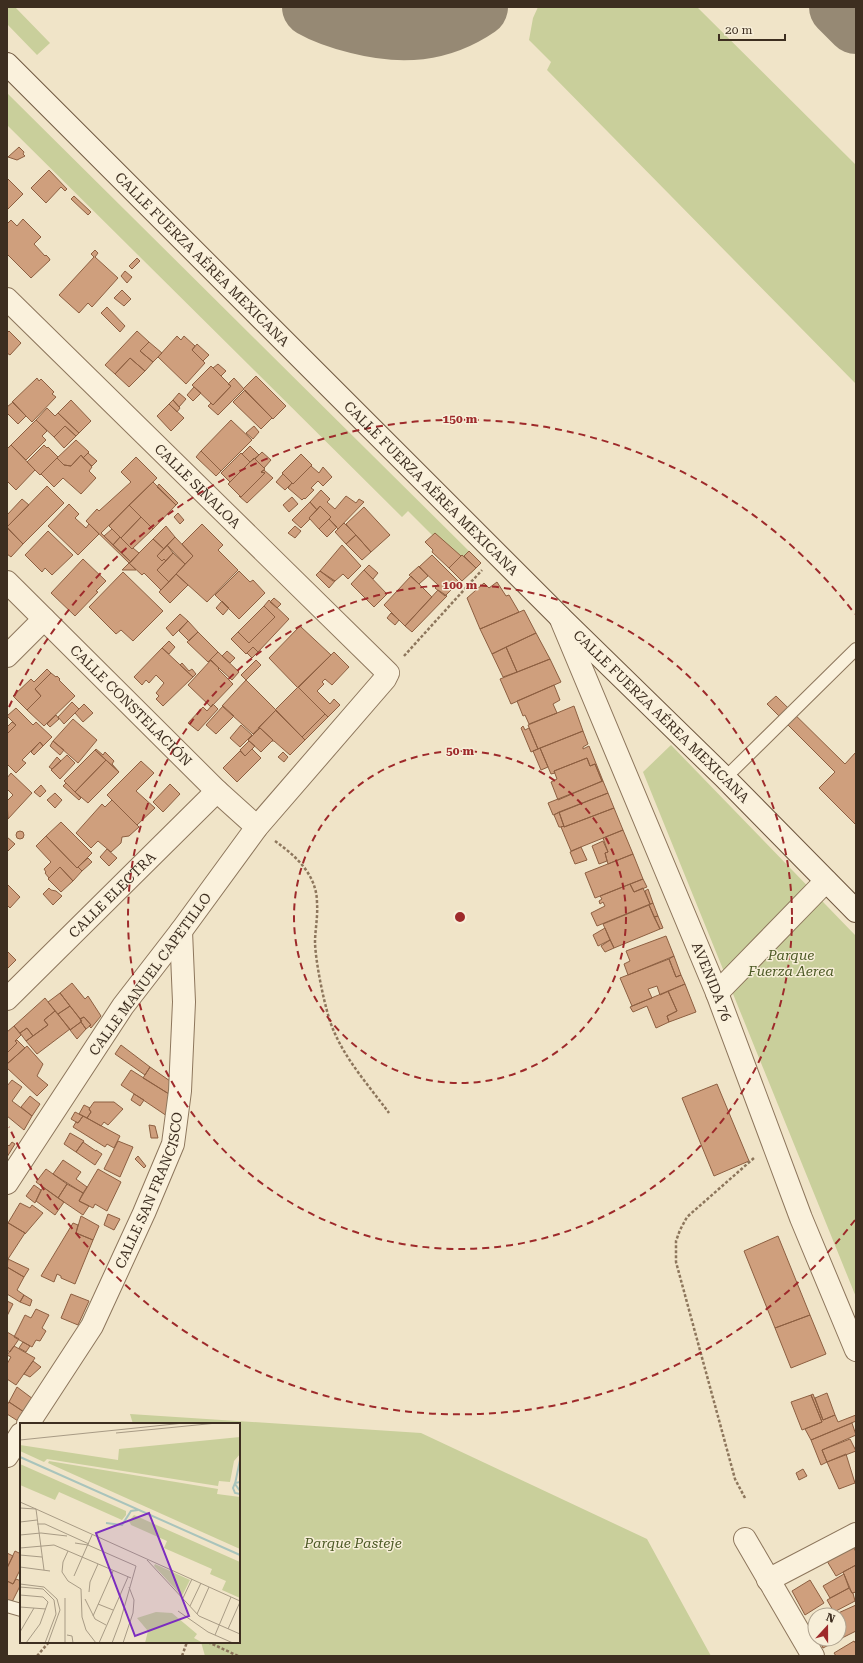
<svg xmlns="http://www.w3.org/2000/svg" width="863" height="1663" font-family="'Roboto Serif',serif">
<rect width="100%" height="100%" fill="#f0e4c8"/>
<!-- green -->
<path fill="#c9cf9b" d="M7 7H15L50 43 37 55 7 24Z
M538 7H697L856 165V384L547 70 551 62 529 40 533 18Z
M7 93 481 563 471 574 408 511 402 517 7 125Z
M671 745 856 936V1297L643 772Z
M130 1414 421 1433 647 1539 711 1656H205L201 1642H239V1424H133Z"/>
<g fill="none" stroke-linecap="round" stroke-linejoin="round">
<!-- taxiway -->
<path stroke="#968974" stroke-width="60" d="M312 7C326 15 342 20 358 24 401 35 440 33 478 7
M839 7 856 24"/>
</g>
<!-- building -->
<path fill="#cf9f7d" stroke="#8d5f41" d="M19 147 24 152 23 154 25 156 17 160 8 157Z
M49 170 67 189 65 191 61 187 46 203 31 188Z
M7 178 23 194 7 210Z
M74 196 91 212 88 215 71 199Z
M23 219 41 237 34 244 45 256 46 255 49 258 50 260 31 278 7 254V224L11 220 17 226Z
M95 250 98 253 95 257 118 278 92 307 88 303 79 313 59 295 94 257 91 254Z
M137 258 140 261 132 269 129 266Z
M125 271 132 277 127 283 121 276Z
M122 290 131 299 124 306 114 298Z
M107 307 125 326 120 332 101 313Z
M9 331 21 343 10 355 7 353V333Z
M137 331 149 342 140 351 153 362 145 371 130 358 115 374 105 365Z
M177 336 181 340 184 336 195 346 192 350 205 363 186 384 158 357Z
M149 342 162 353 153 362 140 351Z
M197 344 209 355 203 361 192 350Z
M130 358 145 371 129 387 115 374Z
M218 364 226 371 221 376 213 368Z
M211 366 231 386 213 405 192 385Z
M256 376 286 406 273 419 243 389Z
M37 378 39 381 41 379 54 392 52 394 56 397 32 422 12 402Z
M234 378 244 389 218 415 208 406 211 403 213 405 231 386 228 384Z
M194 387 201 393 193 401 187 395Z
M245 390 272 418 261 429 233 402Z
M179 393 186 399 179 407 173 400Z
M71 400 91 421 79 433 58 413Z
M173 400 180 408 177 412 169 404Z
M13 402 26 416 18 424 7 413V407Z
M169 404 184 418 171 431 157 416Z
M47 408 55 416 58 413 79 433 76 436 65 426 54 437 36 420Z
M36 420 47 431 42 436 46 440 26 460 11 445Z
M231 420 252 440 221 471 201 451Z
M65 426 76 436 64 448 54 437Z
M254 426 259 432 253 439 246 433Z
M76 440 89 452 83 458 81 455 71 466 64 465 57 458Z
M11 445 35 470 16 490 7 481V449Z
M44 445 47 448 48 447 58 457 40 475 27 462Z
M250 446 259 455 250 462 242 454Z
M201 451 221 471 216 476 196 457Z
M262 452 271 460 264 468 255 459Z
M88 453 97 461 92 466 83 458Z
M241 453 250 462 230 482 221 473Z
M301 454 312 465 293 484 282 473Z
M81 455 92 467 89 471 96 478 81 494 63 478 54 487 41 474 57 458 64 465 71 466Z
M136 457 157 478 101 533 131 562 129 563 86 521 97 509 99 511 131 482 121 472Z
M254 458 265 469 261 472 265 473 241 497 228 484Z
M311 466 319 473 323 467 332 477 323 486 318 481 311 488 314 490 305 499 304 498 302 500 288 488 292 483 293 484Z
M264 470 273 478 247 503 239 496 241 497 265 473 261 472Z
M283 474 292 483 285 490 276 482Z
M153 482 176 505 153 529 129 505Z
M159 484 178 503 176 505 157 487Z
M47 486 64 503 23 544 7 527Z
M321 490 330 499 327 502 335 509 346 496 356 503 359 499 364 502 338 529 329 519 331 517 320 506 317 510 310 502Z
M292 497 298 504 289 512 283 505Z
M22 499 29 505 7 527V515Z
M310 502 317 510 309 518 310 519 301 528 292 520Z
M69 504 79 514 75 518 86 528 89 524 99 534 78 555 48 526Z
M129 505 141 517 121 538 109 526Z
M320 506 331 517 319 529 309 518Z
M364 507 390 535 371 552 346 524Z
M178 513 184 520 180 524 174 517Z
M141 517 153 529 132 549 121 538Z
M329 519 337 527 327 537 319 529Z
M344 523 356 535 346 544 335 532Z
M202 524 223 545 218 550 238 570 207 602 176 574 193 556 182 544Z
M166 526 175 537 164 549 153 539Z
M295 526 301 531 295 538 288 533Z
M7 528 23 544 11 557 7 554Z
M112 529 120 537 113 545 104 536Z
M48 531 73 555 52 575 45 568 42 572 25 555Z
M435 533 461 556 449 568 432 552 433 550 425 542Z
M356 535 371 552 362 560 346 544Z
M120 537 132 549 133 548 139 553 131 562 113 545Z
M175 537 193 556 185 564 167 545Z
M153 539 164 549 157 556 162 561 164 559 166 561 157 570 169 582 161 590 144 573 142 575 129 563Z
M167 545 173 553 166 561 164 559 162 561 157 556Z
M342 545 361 566 348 579 343 574 335 581H333L320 571Z
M469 551 481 563 476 568 464 556Z
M173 553 185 564 169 582 157 570Z
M432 555 459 582 445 596 435 588 438 585 419 567Z
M462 555 476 568 462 581 449 568Z
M83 559 106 581 96 591 98 592 75 616 51 593Z
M129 563 136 570H122Z
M369 565 378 573 373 579 364 570Z
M419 566 428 576 419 584 409 575Z
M364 570 387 594 374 607 351 584Z
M239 571 250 582 253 580 265 593 239 619 215 595Z
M320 571 335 581 329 588 316 575Z
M123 572 163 611 133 641 121 630 116 634 89 607Z
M176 574 188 585 170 603 159 592Z
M411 576 432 597 405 626 384 605Z
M497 582 506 596 509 595 519 612 480 629 467 598 484 583 489 588Z
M438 590 447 596 412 632 405 626Z
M274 598 281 604 277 608 270 602Z
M269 600 289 619 258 652 253 647 246 654 231 639 238 632 249 643 275 617 264 606Z
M222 601 229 608 223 615 216 608Z
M264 606 275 617 249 643 238 632Z
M524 610 536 633 492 654 480 629Z
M391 613 399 620 395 625 387 618Z
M180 614 188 621 173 636 166 628Z
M188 621 198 632 189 641 179 631Z
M300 626 331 655 298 688 269 658Z
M198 632 218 652 208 662 187 642Z
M536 633 550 659 517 672 506 647Z
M169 641 175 647 169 654 162 648Z
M253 647 258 652 252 658 247 653Z
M506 647 517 672 503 677 492 654Z
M162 648 193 677 163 706 156 699 159 696 156 693 164 683 156 675 149 683 146 680 142 685 134 677Z
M227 651 235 658 230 663 222 656Z
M218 652 239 672 232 680 210 660Z
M334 652 349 667 332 685 325 679 322 682 324 684 317 691 330 704 334 699 340 705 328 717 298 687Z
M550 659 561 682 511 704 500 679Z
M211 660 219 668 218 669 233 684 211 707 188 685Z
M256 660 261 665 246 680 241 675Z
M182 663 189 671 192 669 196 674 193 677 180 665Z
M47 669 51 673 35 689 41 696 27 710 13 696 31 679 34 682Z
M51 673 56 677 57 676 60 679 59 680 75 696 44 726 27 710 41 696 35 689Z
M246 680 276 710 253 734 222 706Z
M554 685 560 700 553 704 557 713 529 724 525 715 523 716 517 701Z
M298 687 325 714 302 737 275 710Z
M776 696 845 764 856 752V825L819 788 835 772 767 704Z
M72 702 79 709 64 724 58 717Z
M84 704 93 713 83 722 75 713Z
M213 704 218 709 198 731 188 723 203 707 207 711Z
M223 706 234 716 216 734 206 725Z
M574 706 583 731 538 749 528 725Z
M16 708 33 725 36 722 52 737 43 746 40 742 22 760 26 763 16 773 7 764V734L16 725 7 716Z
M276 710 305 740 290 755 274 741H272L273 740 260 728H258Z
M325 714 328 717 305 740 302 737Z
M56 715 59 719 50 727 47 724Z
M73 719 97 740 78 763 53 741Z
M12 722 16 725 7 734V727Z
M241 725 252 735 240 747 230 738Z
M523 726 525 730 529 728 538 749 531 752 521 728Z
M260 728 273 740 261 752 248 740Z
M583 731 588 744 583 747V749L589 746 603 781H602L595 764 590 766 587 758 554 771 555 773 551 774 540 748Z
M53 741 64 750 60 755 50 746Z
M249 741 255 746 245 756 240 750Z
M40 742 43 746 34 755 31 752Z
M540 748 548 767 541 770 533 751Z
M96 749 103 755 105 752 114 761 112 764 119 772 95 750Z
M252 749 261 758 237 782 223 768 240 751 245 756Z
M95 750 106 760 75 792 64 781Z
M283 752 288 757 284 762 278 757Z
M67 755 75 763 60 779 51 770Z
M57 757 61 761 52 769 49 767Z
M587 758 590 766 595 764 602 781 558 800 551 782 557 779 554 771Z
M106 760 119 772 88 803 75 792Z
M141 761 154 773 136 791 155 808 137 825 107 795Z
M11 773 32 793 8 819 7 801 13 795 7 789V778Z
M603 781 608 793 553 815 548 803Z
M66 783 81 798 79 800 63 786Z
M170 784 180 794 163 812 153 802Z
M41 785 46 791 40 797 34 792Z
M55 793 62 800 55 808 47 800Z
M608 793 614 808 564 827 559 812Z
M112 800 139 827 129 836 122 837 121 843 111 852 98 841 91 848 76 833 102 804 105 807Z
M614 808 623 830 571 851 561 827 564 826V827Z
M559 812 564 826 561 827H559L554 815Z
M61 822 92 853 77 868 46 836Z
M623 830 633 854 608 864 605 853 608 852 603 838Z
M16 835a4 4 0 1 1 8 0a4 4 0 1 1-8 0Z
M46 836 77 868 78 867 82 871 73 881 60 867 49 878 45 873 46 872 44 869 51 862 36 846Z
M7 837 15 844 7 852Z
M603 841 608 852 605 853 607 861 599 864 592 846Z
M581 847 587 860 575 864 570 852Z
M107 849 117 858 109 866 100 857Z
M633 854 643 879 595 898 585 873Z
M88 858 92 862 82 871 78 867Z
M60 867 73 881 61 892 48 879Z
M643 879 647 887 634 892 630 884Z
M7 884 20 897 10 908 7 905Z
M630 884 634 892 643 888 650 904 597 926 591 913 605 906 603 902 600 904 599 901 602 899 600 896Z
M49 888 51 890 56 891 62 896 53 905 43 894Z
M648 889 653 903 650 904 645 891Z
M653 903 658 916 654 917 649 905Z
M649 905 660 929 614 948 603 924Z
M658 916 663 928 660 929 654 917Z
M605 928 610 940 598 946 593 935Z
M666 936 674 956 628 975 624 964 630 961 626 951Z
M610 940 614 948 605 952 601 946Z
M7 951 16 960 7 969Z
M674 956 681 975 676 977 669 959Z
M669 959 676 977 681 975 685 984 660 995 657 986 648 989 652 998 632 1006 620 978Z
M72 983 85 999 88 996 101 1016 91 1028 89 1026 91 1025 84 1017 80 1019 60 993Z
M685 984 696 1012 669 1022 667 1016 677 1011 668 991Z
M668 991 677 1011 667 1016 669 1022 656 1028 647 1006 633 1012 630 1007Z
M60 993 70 1006 58 1014 48 1002Z
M45 998 55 1011 44 1020 48 1025 33 1036 27 1028 20 1033 14 1026Z
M70 1006 82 1021 70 1030 58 1014Z
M55 1011 70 1029 37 1054 26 1041 48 1025 44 1020Z
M84 1017 91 1025 86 1029 81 1022 80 1019Z
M81 1022 86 1029 77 1039 70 1030Z
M14 1026 21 1035 15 1041 17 1043 7 1053V1032Z
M27 1028 33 1036 26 1041 20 1033Z
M17 1040 25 1048 7 1064V1053L17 1043 15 1041Z
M121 1045 150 1067 145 1075 115 1054Z
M27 1046 43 1064 37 1076 48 1085 37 1096 7 1068V1064Z
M150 1067 170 1081 169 1094 143 1078Z
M131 1070 169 1094 167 1116 121 1085Z
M12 1080 22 1087 12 1101 32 1116 24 1130 7 1116V1086Z
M717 1084 749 1161 714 1176 682 1098Z
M134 1094 144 1100 140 1106 131 1100Z
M30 1096 40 1104 32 1116 21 1107Z
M94 1102H114L123 1109 108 1125 104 1122 101 1126 87 1118 91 1112 89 1109Z
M84 1105 90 1108 89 1109 91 1112 87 1118 79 1114Z
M75 1112 83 1116 78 1123 71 1119Z
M83 1116 120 1136 114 1148 107 1144 105 1147 73 1127 76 1122 78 1123Z
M149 1125 155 1126 158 1138H151Z
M70 1133 84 1141 76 1152 64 1144Z
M118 1141 133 1147 120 1177 104 1169Z
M12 1142 15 1144 7 1157V1144L9 1146Z
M83 1142 96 1151V1150L102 1154 95 1165 76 1152Z
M138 1156 146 1166 144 1168 135 1159Z
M63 1160 81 1172 76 1179 87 1187 83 1193 53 1174Z
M46 1169 67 1184 58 1198 36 1182Z
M98 1169 121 1182 107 1211 95 1204 93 1208 79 1201Z
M67 1184 83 1193 79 1201 89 1206 83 1215 58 1198Z
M34 1185 41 1190 35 1203 26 1196Z
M43 1187 64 1202 55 1215 36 1201Z
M20 1203 30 1208 32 1205 43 1213 25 1234V1233L8 1223Z
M108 1214 120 1219 114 1230 104 1225Z
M81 1216 99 1226 93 1240 76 1233Z
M7 1222 25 1233 8 1259 7 1258Z
M73 1223 78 1225 76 1233 93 1240 75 1284 61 1278V1276L57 1274 54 1282 41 1276Z
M778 1236 810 1315 775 1328 744 1251Z
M8 1259 29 1269 24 1277 7 1267Z
M7 1267 24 1277 17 1290 24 1295 20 1302 7 1294Z
M71 1294 89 1301 78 1325 61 1318Z
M24 1295 32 1300 30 1306 20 1302Z
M7 1301 13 1304 7 1316Z
M36 1309 49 1315 42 1328 46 1331 40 1341 36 1340 32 1347 14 1337 25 1315 31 1318Z
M810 1315 826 1354 791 1368 775 1328Z
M7 1332 19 1339 10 1352 7 1350Z
M23 1342 30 1346 26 1352 19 1348Z
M14 1346 35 1358 16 1385 7 1379V1364L11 1357 7 1355Z
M33 1361 41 1367 30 1377 24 1374Z
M17 1387 33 1399 24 1412 9 1402Z
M827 1393 835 1415 823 1420 815 1398Z
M813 1394 823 1420 835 1415 838 1422 856 1415V1421L811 1440 805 1429 822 1422 811 1395Z
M811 1395 822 1422 802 1430 791 1402Z
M9 1402 24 1412 18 1421 7 1414V1405Z
M852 1423 856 1435 822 1450 827 1462 821 1465 811 1440Z
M850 1439 856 1451 827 1462 822 1450Z
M846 1454 855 1483 839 1489 827 1462Z
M803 1469 807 1476 799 1480 796 1473Z
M853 1546 856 1552V1565L836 1576 827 1561Z
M15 1551 21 1554V1568L13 1584 7 1581V1568Z
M7 1553 13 1556 7 1568Z
M856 1565V1592L852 1593 843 1572Z
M844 1574 849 1588 830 1598 823 1586Z
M16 1579 21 1581V1584L11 1604 7 1602V1581L13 1584Z
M810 1580 824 1603 805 1615 792 1591Z
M849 1588 852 1593H853L855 1601 834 1612 827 1600Z
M856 1605V1631L840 1639 839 1615 836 1614Z
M839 1638 840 1639 823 1648 819 1639Z
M854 1641 856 1644V1656H836L834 1653Z"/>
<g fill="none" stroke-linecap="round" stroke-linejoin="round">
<!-- service casing -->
<g stroke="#8d765c" stroke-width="14">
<path id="service" d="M725 778 856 649
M7 1606 21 1610"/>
</g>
<!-- minor casing -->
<g stroke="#8d765c" stroke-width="24">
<g id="minor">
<path id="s1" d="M7 299 388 673 385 679 257 827 181 931 123 1006 7 1183"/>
<path id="s2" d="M7 582 217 791 257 827"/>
<path id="s3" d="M560 617 717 993 801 1218 856 1350"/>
<path d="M7 656 44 619"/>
<path d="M717 993 826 881"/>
<path id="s4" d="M7 999 217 791"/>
<path id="s5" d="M28 1424 92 1326 144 1213 173 1144 180 1091 184 1002 181 931"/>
<path d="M7 1456 21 1434"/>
<path d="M745 1539 813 1656"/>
<path d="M768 1580 856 1534"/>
</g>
</g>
<!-- secondary casing -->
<g stroke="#6f573f" stroke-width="24">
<g id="secondary">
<path id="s6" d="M7 64 560 617 725 778 856 911"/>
</g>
</g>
<!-- path -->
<path stroke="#8d765c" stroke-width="2.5" stroke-dasharray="3 2" stroke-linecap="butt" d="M404 656 482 570
M275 841C296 856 317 875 317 903 318 917 315 930 315 943 316 964 323 998 329 1018 340 1054 367 1083 389 1113
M745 1498 735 1479 676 1262V1241L680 1230 687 1217 754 1158
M208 1642 238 1656
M37 1656 49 1642
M182 1656 187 1642"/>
<!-- service -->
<use href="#service" stroke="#faf1dc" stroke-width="12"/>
<!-- minor -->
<use href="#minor" stroke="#faf1dc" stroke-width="22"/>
<!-- secondary -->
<use href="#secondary" stroke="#faf1dc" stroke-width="22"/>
</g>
<!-- distance rings -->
<g fill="none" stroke="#9e2a2b" stroke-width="2" stroke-dasharray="7 5">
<circle cx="460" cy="917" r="166"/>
<circle cx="460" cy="917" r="332"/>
<path d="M855 1220A498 498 0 0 1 9 1127M9 707A498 498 0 0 1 855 614"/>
</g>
<g text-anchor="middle" stroke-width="3" stroke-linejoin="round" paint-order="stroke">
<!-- street labels -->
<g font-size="14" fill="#3d2e20" stroke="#f7eed8">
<text dy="5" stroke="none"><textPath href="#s6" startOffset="276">CALLE FUERZA AÉREA MEXICANA</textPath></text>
<text dy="5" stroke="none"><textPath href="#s1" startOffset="267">CALLE SINALOA</textPath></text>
<text dy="5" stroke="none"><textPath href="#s6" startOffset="600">CALLE FUERZA AÉREA MEXICANA</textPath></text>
<text dy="5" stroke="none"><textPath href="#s2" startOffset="175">CALLE CONSTELACIÓN</textPath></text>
<text dy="5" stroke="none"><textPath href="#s6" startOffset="924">CALLE FUERZA AÉREA MEXICANA</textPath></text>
<text dy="5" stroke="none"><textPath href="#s4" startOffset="148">CALLE ELECTRA</textPath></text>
<text transform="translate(150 974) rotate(-54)" y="5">CALLE MANUEL CAPETILLO</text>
<text dy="5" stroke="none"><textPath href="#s3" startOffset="395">AVENIDA 76</textPath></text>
<text dy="5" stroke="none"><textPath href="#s5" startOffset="265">CALLE SAN FRANCISCO</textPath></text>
</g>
<!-- park labels -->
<g font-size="14" font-style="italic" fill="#4d5a26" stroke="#f7eed8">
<text x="791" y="960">Parque<tspan x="791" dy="16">Fuerza Aerea</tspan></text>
<text x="353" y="1548">Parque Pasteje</text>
</g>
</g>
<!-- overview -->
<g transform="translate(20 1423)">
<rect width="220" height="220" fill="#f0e4c8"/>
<path d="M220 14V31L214 38 210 59 199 58 198 63 27 36 24 39 0 28V22L98 37 99 26ZM29 38 198 66 197 71 220 74V126L28 40ZM0 41 106 88V92L102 97 39 69 35 77 0 62ZM114 92 220 139V175L202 167 206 158 190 151 192 146 144 125 147 118 111 102 109 98ZM135 141 170 157 162 173 134 143ZM136 189 152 190 177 211 174 215 183 220H125L128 208 117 195Z" fill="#c9cf9b"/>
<path fill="none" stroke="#a9c4bc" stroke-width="2" d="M0 34 220 132M220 37 215 61 220 68M220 59 215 60 213 65 215 70 220 71M86 100 102 102 111 88 118 87"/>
<path fill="none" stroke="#a89b85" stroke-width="1" d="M96 10 197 0M0 17 164 0M0 79 16 86 24 147M0 85 16 86 220 178M0 99 17 97M17 101H25L69 121M0 112 21 110 47 113M55 120 68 122 116 143 100 199 92 220M0 125 34 122 111 155M48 128 43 139 42 149 48 158 61 166 62 194 66 207 76 220M0 132 22 134M127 137 179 193 220 211M0 144 30 148M54 153 72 112M0 161 24 164 37 176 40 187 28 220M0 164 23 166 34 177 36 191 25 220M69 169 70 159 78 141M0 172 23 174 28 179 20 201 6 220M163 175 172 156M65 176 75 196 86 202M78 181 93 187M170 183 181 160M0 184 26 186M158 188 188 209 213 220M177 191 189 164M73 193 93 148M208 206 220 179M0 209 14 185M47 212 52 213 53 220M195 212 211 174M45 220V175M79 220 108 154M103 220 113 190 114 177 109 164"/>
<path fill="#7b2cbf" fill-opacity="0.15" stroke="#7b2cbf" stroke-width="2" d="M129 90 169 193 115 213 76 110Z"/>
<rect width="220" height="220" fill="none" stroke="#3d2e20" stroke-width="2"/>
</g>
<circle cx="460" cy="917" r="6" fill="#9e2a2b" stroke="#f7eed8" stroke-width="2"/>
<g font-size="12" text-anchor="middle" font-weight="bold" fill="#9e2a2b" stroke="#f7eed8" stroke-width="3" stroke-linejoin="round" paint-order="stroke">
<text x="460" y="423">150 m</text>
<text x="460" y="589">100 m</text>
<text x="460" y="755">50 m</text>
</g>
<!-- border -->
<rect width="863" height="1663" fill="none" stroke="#3d2e20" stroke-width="16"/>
<!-- north arrow -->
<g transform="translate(827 1627) rotate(21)"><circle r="19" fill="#f7eed8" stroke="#ada18e"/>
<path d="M0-3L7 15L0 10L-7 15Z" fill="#9e2a2b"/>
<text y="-6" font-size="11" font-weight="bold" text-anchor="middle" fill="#3d2e20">N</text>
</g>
<!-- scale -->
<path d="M719 34v6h66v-6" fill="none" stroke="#3d2e20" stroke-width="2"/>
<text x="725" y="34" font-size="12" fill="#3d2e20" stroke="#f7eed8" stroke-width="3" paint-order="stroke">20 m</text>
</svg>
